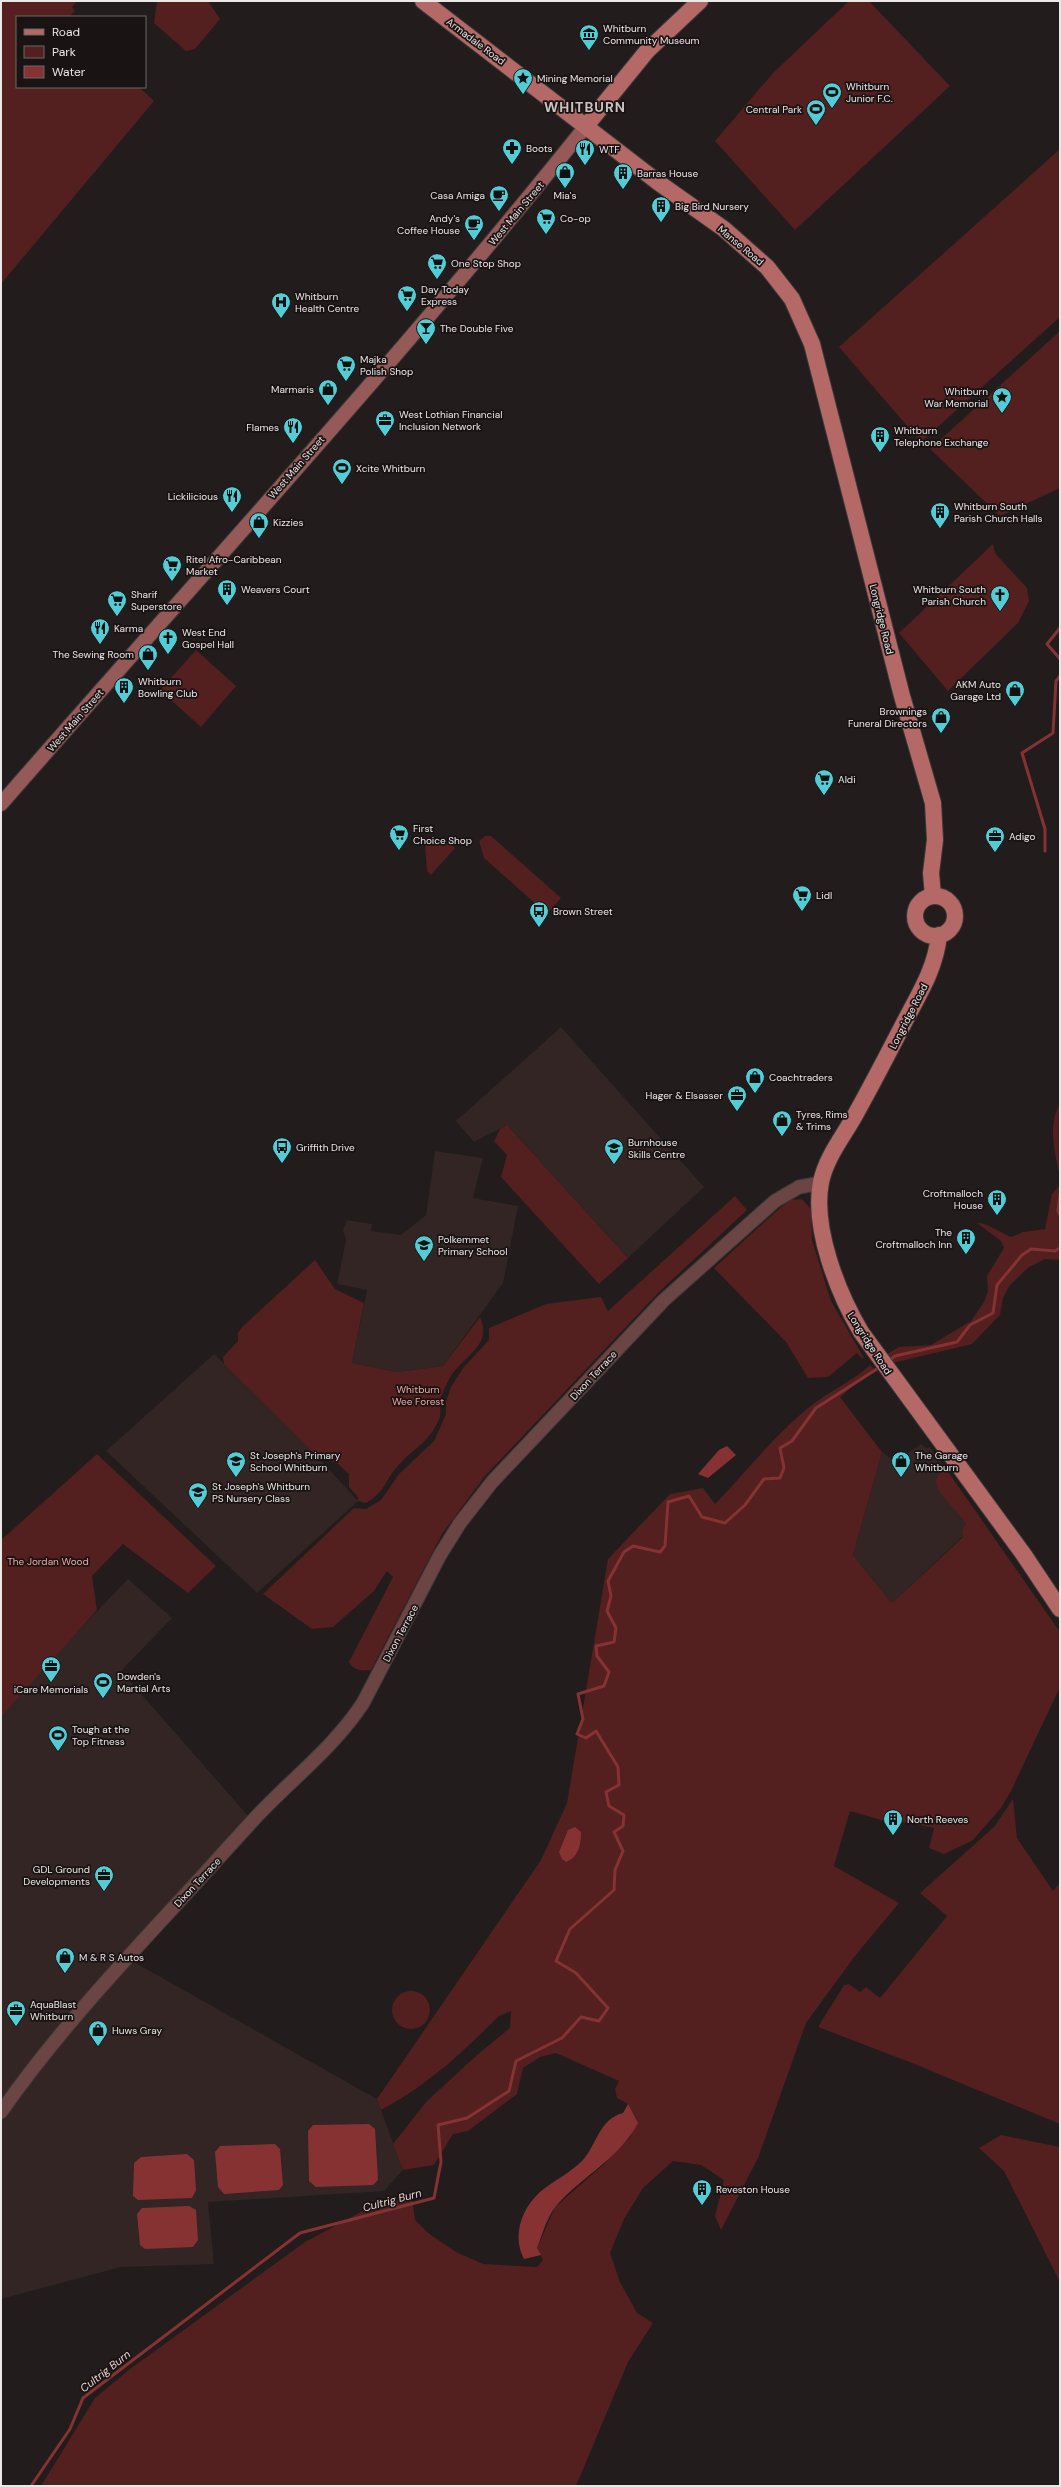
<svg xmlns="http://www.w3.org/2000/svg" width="1061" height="2487" font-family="'DM Sans',sans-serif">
<rect width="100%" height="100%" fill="#221c1c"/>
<!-- built -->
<path fill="#322524" d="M561 1027 704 1187 628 1258 507 1125 474 1142 456 1121Z
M435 1151 483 1158 473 1198 518 1206 503 1283 443 1366 397 1372 352 1363 367 1290 337 1284 346 1240 343 1230 347 1220 372 1224 371 1231 401 1235 426 1215Z
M214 1354 303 1441 358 1501 257 1593 106 1451Z
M921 1444 926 1448 930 1447 981 1519 892 1603 853 1555 882 1452 895 1462Z
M128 1579 172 1618 121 1671 256 1825 132 1961 377 2099 403 2170 384 2191 208 2202 214 2264 121 2267 1 2299V1711Z"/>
<!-- green -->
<path fill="#531f1f" d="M1 1H77L72 7 75 11 69 17H17V87H139L154 101 1 284Z
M157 1H208L220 19 195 49 186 51 154 23Z
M849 1H869L950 86 795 230 715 141 773 73Z
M1060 149V317L921 442 839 347Z
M1060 331V488L1000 516 930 449Z
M993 544 995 553 1027 588 1029 601 1018 623 948 691 899 633Z
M196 650 236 686 201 727 160 690Z
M485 836H491L561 898 547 914 484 858 479 841Z
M428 843 452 845 455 848 431 875 427 871 425 845Z
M1060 1104V1177C1055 1154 1047 1125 1060 1104Z
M507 1125 628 1258 599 1284 501 1177 507 1155 494 1141 500 1129Z
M1060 1185V1260L1045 1259 1029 1267 1009 1286 1003 1298 1000 1315 972 1344 893 1363 887 1354 899 1347 931 1345 971 1321 984 1302 988 1291 987 1276 1004 1248 1001 1241 977 1223C983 1221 1003 1234 1011 1237L1023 1232 1045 1229 1052 1194Z
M735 1196 747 1210 659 1292 485 1476 442 1534 371 1670C362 1671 354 1671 349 1662L393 1577 387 1571 374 1591 333 1627 312 1629 263 1594 354 1508 366 1509 381 1500 399 1474 434 1441 446 1414V1402L451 1387 463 1368 489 1340V1328L546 1304 601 1297 608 1311Z
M802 1199 811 1209 812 1240 831 1301 864 1358H861L857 1353 828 1377 808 1378 786 1342 714 1268 780 1208 791 1200Z
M315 1260 335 1289 364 1303 352 1363 397 1372 443 1366 480 1317C493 1347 463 1355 449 1379 446 1386 441 1395 440 1402 440 1407 441 1412 440 1417 429 1445 413 1447 397 1467 383 1483 387 1490 366 1503L358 1501V1497L349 1487V1474L338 1464 316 1455 224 1364 223 1357 238 1341V1333L242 1327Z
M870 1365 874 1369 840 1397 882 1452 853 1555 892 1603 963 1537 962 1532 966 1523 940 1493 935 1481 944 1466 1060 1632V1687L1011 1791 1001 1808 972 1841 944 1854 929 1848 934 1828 910 1823 881 1820 850 1811 834 1866 899 1903 855 1956 806 2023 758 2158 721 2230 715 2216 724 2180 701 2165 673 2161 643 2188 624 2219 610 2253 620 2282 637 2313 653 2323 628 2362 576 2486H41L95 2398 130 2369 305 2242 363 2211 412 2196 415 2220 428 2233 456 2252 483 2264 537 2267 543 2260 537 2248 555 2207 602 2166 631 2136 628 2104 617 2098 615 2089 619 2081 556 2053 540 2057 523 2068 517 2094 468 2131 453 2134 434 2165 403 2170 393 2144 426 2102 477 2055 510 2028 511 2011 499 2016C463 2052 427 2086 381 2110L377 2099 541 1860 567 1803 608 1559 670 1494 703 1488 715 1504C747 1471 776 1433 812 1405 831 1390 853 1381 870 1365Z
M97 1454 216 1566 188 1593 123 1544 92 1576 97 1610 1 1717V1540Z
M1013 1799 1017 1838 1053 1891 1060 1883V2124L912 2063 818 2027 844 1985 849 1984 860 1992 866 1987 880 1998 947 1916 920 1893 994 1827Z
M392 2010a19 19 0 1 1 38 0a19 19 0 1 1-38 0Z
M1001 2135 1060 2147V2282L1004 2171 979 2148Z"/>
<!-- water -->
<path fill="#863233" d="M727 1446 736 1455 708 1478 698 1474 719 1450Z
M575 1827 581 1832C581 1844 579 1857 566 1862L562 1859 559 1852 568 1830Z
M628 2104 638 2123C619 2159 582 2176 556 2206 547 2217 542 2235 537 2248L541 2255 524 2259C512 2237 521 2209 540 2192 553 2181 570 2173 582 2161 597 2145 599 2119 623 2113Z
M369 2124 375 2129 378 2180 373 2185 316 2187 309 2181 308 2131 313 2125Z
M275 2144 280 2149 283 2185 279 2190 224 2194 218 2187 215 2152 220 2146Z
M187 2154 194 2160 196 2190 192 2198 138 2200 133 2196 134 2163 141 2157Z
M189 2206 196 2210 198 2240 193 2247 145 2249 140 2245 137 2214 142 2208Z"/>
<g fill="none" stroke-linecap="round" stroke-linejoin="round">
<!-- stream -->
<path stroke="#863233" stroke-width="3" d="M1060 628 1047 644 1060 659
M1045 851V829L1022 753 1053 733 1056 681 1060 676
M1060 1194 1058 1211 1060 1215
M887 1362 895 1356 957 1342 970 1325 993 1313 997 1285 1022 1255 1031 1249 1055 1251 1060 1248
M31 2486 70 2429 83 2398 300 2233 434 2198 441 2162 438 2125 467 2118 509 2091 516 2061 562 2038 581 2017 599 2021 608 2008 576 1973 556 1961 570 1929 614 1890 615 1870 623 1851 614 1832 623 1826 624 1815 609 1806 606 1792 619 1785 618 1767 596 1731 586 1738 577 1734 583 1719 578 1694 604 1686 609 1672 597 1656 596 1646 614 1642 616 1628 607 1611 611 1596 608 1581 624 1552 633 1546 660 1552 665 1546 668 1502 689 1496 702 1517 725 1523 745 1505 764 1479 780 1478 784 1468 780 1448 792 1441 816 1408 880 1367"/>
<!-- tertiary casing -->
<g stroke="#3e3939" stroke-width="15">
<path id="tertiary" d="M1 2112C52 2039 112 1974 172 1909 201 1878 229 1846 258 1815 294 1777 334 1747 363 1703L440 1555 460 1523 492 1482 664 1300 775 1201 799 1187 821 1183"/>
</g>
<!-- secondary casing -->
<g stroke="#3e3939" stroke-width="16">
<path id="secondary" d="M1 804C197 579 400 359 586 126"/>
</g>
<!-- primary casing -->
<g stroke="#3e3939" stroke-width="18">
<path id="primary" d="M423 1 659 183 724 229 767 267 792 299 812 344 902 696 933 803 935 840 931 873 933 896
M586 126 647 51 700 1
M915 916a20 20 0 1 1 40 0a20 20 0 1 1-40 0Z
M939 935C936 966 921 991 906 1019 889 1052 872 1085 854 1117 842 1138 826 1158 821 1182 812 1228 838 1293 861 1332L1024 1555 1060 1609"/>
</g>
<!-- tertiary -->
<use href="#tertiary" stroke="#6a4543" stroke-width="13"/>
<!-- secondary -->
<use href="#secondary" stroke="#955957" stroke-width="14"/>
<!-- primary -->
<use href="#primary" stroke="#b56966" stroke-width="16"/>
</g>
<!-- icons -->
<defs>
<g id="museum-pin" transform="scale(1)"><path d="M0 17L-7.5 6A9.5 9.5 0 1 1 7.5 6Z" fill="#52ccd5" stroke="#191313"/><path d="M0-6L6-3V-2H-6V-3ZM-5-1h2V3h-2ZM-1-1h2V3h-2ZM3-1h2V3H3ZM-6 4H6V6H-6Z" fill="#111"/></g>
<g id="sight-pin" transform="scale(1)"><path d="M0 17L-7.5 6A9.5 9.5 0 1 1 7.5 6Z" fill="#52ccd5" stroke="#191313"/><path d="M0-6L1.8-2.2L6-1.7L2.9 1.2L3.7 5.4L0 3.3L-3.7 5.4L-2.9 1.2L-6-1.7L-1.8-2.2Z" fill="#111"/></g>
<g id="stadium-pin" transform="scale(1)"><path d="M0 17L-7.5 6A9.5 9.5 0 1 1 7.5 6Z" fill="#52ccd5" stroke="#191313"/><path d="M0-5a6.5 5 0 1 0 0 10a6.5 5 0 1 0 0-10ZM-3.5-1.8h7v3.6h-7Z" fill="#111"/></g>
<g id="pharmacy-pin" transform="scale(1)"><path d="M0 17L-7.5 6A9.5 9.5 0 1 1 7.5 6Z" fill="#52ccd5" stroke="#191313"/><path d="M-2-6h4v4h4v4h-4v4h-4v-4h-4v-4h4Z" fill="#111"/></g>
<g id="restaurant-pin" transform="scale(1)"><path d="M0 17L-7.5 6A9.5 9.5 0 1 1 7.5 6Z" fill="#52ccd5" stroke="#191313"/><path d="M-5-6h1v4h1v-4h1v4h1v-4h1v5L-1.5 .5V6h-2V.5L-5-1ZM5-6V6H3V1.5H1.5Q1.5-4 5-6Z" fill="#111"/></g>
<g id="shop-pin" transform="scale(1)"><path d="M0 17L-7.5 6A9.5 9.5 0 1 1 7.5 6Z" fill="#52ccd5" stroke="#191313"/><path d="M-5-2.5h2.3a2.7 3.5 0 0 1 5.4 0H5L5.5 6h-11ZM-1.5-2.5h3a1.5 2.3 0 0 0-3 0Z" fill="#111"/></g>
<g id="building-pin" transform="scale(1)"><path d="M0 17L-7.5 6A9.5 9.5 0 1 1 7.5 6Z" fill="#52ccd5" stroke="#191313"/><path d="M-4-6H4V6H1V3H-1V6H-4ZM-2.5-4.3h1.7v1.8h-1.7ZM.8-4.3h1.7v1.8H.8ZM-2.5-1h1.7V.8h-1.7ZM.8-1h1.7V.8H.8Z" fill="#111"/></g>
<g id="cafe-pin" transform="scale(1)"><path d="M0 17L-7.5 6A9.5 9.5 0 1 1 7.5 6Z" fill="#52ccd5" stroke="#191313"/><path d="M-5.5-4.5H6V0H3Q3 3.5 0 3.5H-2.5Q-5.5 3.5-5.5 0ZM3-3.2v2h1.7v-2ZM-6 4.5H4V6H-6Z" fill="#111"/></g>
<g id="supermarket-pin" transform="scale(1)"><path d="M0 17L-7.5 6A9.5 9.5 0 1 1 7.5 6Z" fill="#52ccd5" stroke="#191313"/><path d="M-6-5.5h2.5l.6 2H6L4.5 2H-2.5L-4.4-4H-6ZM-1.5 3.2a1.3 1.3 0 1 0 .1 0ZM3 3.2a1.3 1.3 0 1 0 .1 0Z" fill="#111"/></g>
<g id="hospital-pin" transform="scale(1)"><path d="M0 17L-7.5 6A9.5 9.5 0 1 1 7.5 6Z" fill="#52ccd5" stroke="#191313"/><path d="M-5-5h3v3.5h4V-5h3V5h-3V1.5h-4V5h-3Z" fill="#111"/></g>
<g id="bar-pin" transform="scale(1)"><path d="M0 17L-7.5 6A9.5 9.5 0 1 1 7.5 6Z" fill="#52ccd5" stroke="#191313"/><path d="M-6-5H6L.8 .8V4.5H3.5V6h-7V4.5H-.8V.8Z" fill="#111"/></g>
<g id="office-pin" transform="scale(1)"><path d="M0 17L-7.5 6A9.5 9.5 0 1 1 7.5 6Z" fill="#52ccd5" stroke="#191313"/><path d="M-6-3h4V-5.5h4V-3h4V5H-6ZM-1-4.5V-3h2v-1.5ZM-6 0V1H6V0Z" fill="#111"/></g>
<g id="church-pin" transform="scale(1)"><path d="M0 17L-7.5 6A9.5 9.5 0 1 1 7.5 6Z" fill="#52ccd5" stroke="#191313"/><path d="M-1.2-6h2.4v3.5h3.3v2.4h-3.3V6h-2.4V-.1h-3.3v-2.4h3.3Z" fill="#111"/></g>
<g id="bus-pin" transform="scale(1)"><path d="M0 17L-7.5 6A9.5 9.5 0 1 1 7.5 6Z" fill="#52ccd5" stroke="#191313"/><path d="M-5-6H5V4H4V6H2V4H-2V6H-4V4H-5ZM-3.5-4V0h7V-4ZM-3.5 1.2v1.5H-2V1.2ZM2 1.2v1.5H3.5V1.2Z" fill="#111"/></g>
<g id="school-pin" transform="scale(1)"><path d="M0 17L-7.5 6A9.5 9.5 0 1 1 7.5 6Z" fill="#52ccd5" stroke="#191313"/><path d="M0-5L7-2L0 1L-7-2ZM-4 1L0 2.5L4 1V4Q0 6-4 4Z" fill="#111"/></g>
</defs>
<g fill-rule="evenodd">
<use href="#museum-pin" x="589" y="34"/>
<use href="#sight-pin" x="523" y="78"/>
<use href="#stadium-pin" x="832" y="92"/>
<use href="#stadium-pin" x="816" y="109"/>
<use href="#pharmacy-pin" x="512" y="148"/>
<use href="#restaurant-pin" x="585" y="149"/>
<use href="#shop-pin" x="565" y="172"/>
<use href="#building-pin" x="623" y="173"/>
<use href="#cafe-pin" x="499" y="195"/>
<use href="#building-pin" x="661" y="206"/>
<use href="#supermarket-pin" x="546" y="218"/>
<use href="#cafe-pin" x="474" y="224"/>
<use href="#supermarket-pin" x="437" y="263"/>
<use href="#supermarket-pin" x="407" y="295"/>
<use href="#hospital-pin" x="281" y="302"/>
<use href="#bar-pin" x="426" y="328"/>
<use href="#supermarket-pin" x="346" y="365"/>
<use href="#shop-pin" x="328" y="389"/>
<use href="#sight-pin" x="1002" y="397"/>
<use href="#office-pin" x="385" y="420"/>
<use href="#restaurant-pin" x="293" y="427"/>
<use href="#building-pin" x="880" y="436"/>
<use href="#stadium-pin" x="342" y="468"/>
<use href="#restaurant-pin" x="232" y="496"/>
<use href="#building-pin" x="940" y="512"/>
<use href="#shop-pin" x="259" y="522"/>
<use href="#supermarket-pin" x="172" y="565"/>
<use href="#building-pin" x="227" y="589"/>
<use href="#church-pin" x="1000" y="595"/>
<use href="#supermarket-pin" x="117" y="600"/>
<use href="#restaurant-pin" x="100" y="628"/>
<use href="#church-pin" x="168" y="638"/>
<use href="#shop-pin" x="148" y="654"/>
<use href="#building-pin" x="124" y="687"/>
<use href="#shop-pin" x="1015" y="690"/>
<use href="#shop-pin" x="941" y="717"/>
<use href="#supermarket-pin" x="824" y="779"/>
<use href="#supermarket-pin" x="399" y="834"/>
<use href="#office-pin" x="995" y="836"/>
<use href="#supermarket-pin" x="802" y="895"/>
<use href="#bus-pin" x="539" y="911"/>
<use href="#shop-pin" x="755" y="1077"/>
<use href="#office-pin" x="737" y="1095"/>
<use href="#shop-pin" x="782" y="1120"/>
<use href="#bus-pin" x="282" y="1147"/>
<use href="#school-pin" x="614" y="1148"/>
<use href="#building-pin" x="997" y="1199"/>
<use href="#building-pin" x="966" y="1238"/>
<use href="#school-pin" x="424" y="1245"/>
<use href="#school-pin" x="236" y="1461"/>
<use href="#shop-pin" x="901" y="1461"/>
<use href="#school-pin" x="198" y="1492"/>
<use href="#office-pin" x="51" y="1666"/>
<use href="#stadium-pin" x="103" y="1682"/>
<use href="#stadium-pin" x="58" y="1735"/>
<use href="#building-pin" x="893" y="1819"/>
<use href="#office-pin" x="104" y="1875"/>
<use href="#shop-pin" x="65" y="1957"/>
<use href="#office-pin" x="16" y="2010"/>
<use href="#shop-pin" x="98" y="2030"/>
<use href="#building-pin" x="702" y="2189"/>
</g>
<g text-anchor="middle" stroke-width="3.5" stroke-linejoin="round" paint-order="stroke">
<!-- poi labels -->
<g font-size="10" fill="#ece8e8" stroke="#191313" text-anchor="start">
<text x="603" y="32">Whitburn<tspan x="603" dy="12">Community Museum</tspan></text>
<text x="537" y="82">Mining Memorial</text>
<text x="846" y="90">Whitburn<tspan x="846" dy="12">Junior F.C.</tspan></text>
<text x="802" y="113" text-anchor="end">Central Park</text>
<text x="526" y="152">Boots</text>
<text x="599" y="153">WTF</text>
<text x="637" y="177">Barras House</text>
<text x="485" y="199" text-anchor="end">Casa Amiga</text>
<text x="565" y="199" text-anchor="middle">Mia's</text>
<text x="675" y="210">Big Bird Nursery</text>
<text x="460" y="222" text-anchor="end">Andy's<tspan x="460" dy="12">Coffee House</tspan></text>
<text x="560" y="222">Co-op</text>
<text x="451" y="267">One Stop Shop</text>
<text x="421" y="293">Day Today<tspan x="421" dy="12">Express</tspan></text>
<text x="295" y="300">Whitburn<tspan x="295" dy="12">Health Centre</tspan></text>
<text x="440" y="332">The Double Five</text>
<text x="360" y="363">Majka<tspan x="360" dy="12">Polish Shop</tspan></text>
<text x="314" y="393" text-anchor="end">Marmaris</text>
<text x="988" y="395" text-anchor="end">Whitburn<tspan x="988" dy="12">War Memorial</tspan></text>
<text x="399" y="418">West Lothian Financial<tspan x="399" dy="12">Inclusion Network</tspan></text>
<text x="279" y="431" text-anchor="end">Flames</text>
<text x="894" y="434">Whitburn<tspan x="894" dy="12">Telephone Exchange</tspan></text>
<text x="356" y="472">Xcite Whitburn</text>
<text x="218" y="500" text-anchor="end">Lickilicious</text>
<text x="954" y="510">Whitburn South<tspan x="954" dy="12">Parish Church Halls</tspan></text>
<text x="273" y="526">Kizzies</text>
<text x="186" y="563">Ritel Afro-Caribbean<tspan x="186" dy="12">Market</tspan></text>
<text x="241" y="593">Weavers Court</text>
<text x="986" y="593" text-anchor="end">Whitburn South<tspan x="986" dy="12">Parish Church</tspan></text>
<text x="131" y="598">Sharif<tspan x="131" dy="12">Superstore</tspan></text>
<text x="114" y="632">Karma</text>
<text x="182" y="636">West End<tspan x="182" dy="12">Gospel Hall</tspan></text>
<text x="134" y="658" text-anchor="end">The Sewing Room</text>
<text x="138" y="685">Whitburn<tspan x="138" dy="12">Bowling Club</tspan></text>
<text x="1001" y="688" text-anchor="end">AKM Auto<tspan x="1001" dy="12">Garage Ltd</tspan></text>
<text x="927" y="715" text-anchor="end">Brownings<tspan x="927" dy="12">Funeral Directors</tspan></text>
<text x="838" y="783">Aldi</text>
<text x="413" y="832">First<tspan x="413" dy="12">Choice Shop</tspan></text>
<text x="1009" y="840">Adigo</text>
<text x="816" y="899">Lidl</text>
<text x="553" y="915">Brown Street</text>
<text x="769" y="1081">Coachtraders</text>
<text x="723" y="1099" text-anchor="end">Hager &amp; Elsasser</text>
<text x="796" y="1118">Tyres, Rims<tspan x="796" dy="12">&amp; Trims</tspan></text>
<text x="628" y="1146">Burnhouse<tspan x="628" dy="12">Skills Centre</tspan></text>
<text x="296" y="1151">Griffith Drive</text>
<text x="983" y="1197" text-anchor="end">Croftmalloch<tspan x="983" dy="12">House</tspan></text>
<text x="952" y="1236" text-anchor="end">The<tspan x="952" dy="12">Croftmalloch Inn</tspan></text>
<text x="438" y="1243">Polkemmet<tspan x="438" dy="12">Primary School</tspan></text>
<text x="250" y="1459">St Joseph's Primary<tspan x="250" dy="12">School Whitburn</tspan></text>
<text x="915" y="1459">The Garage<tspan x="915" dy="12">Whitburn</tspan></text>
<text x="212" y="1490">St Joseph's Whitburn<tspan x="212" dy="12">PS Nursery Class</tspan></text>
<text x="117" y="1680">Dowden's<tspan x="117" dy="12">Martial Arts</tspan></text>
<text x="51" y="1693" text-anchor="middle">iCare Memorials</text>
<text x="72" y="1733">Tough at the<tspan x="72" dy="12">Top Fitness</tspan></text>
<text x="907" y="1823">North Reeves</text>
<text x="90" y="1873" text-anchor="end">GDL Ground<tspan x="90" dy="12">Developments</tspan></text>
<text x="79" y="1961">M &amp; R S Autos</text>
<text x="30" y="2008">AquaBlast<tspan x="30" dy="12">Whitburn</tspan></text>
<text x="112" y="2034">Huws Gray</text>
<text x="716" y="2193">Reveston House</text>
</g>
<!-- street labels -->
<g font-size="10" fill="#ece8e8" stroke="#191313">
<text transform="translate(476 41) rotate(37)" y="4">Armadale Road</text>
<text transform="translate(516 213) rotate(-50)" y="4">West Main Street</text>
<text transform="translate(741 245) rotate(40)" y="4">Manse Road</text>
<text transform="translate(296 467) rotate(-49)" y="4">West Main Street</text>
<text transform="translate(882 619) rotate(76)" y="4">Longridge Road</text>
<text transform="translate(75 720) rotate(-49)" y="4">West Main Street</text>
<text transform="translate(908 1016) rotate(-63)" y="4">Longridge Road</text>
<text transform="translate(870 1343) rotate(57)" y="4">Longridge Road</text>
<text transform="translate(593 1375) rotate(-47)" y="4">Dixon Terrace</text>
<text transform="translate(400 1633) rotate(-62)" y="4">Dixon Terrace</text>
<text transform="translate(197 1882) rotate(-47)" y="4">Dixon Terrace</text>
</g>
<!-- park labels -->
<g font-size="10" fill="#f1a8a4" stroke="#191313">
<text x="418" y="1393">Whitburn<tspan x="418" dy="12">Wee Forest</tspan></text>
<text x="48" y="1565">The Jordan Wood</text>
</g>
<!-- water labels -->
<g font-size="11" font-style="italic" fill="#edd4d2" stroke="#191313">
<text transform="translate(392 2200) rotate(-15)" y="4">Cultrig Burn</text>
<text transform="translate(105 2371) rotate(-38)" y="4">Cultrig Burn</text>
</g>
<!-- district labels -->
<g font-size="14" font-weight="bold" letter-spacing="1" fill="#cbc3c2" stroke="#191313">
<text x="585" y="112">WHITBURN</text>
</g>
</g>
<!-- border -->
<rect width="1061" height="2487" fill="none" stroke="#ece8e8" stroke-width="4"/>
<!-- legend -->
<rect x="16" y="16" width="130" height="72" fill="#191313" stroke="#6d6868"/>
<rect x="24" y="29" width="20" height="6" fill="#b56966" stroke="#6d6868"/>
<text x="52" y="36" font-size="12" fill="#ece8e8">Road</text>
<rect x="24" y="46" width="20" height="12" fill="#531f1f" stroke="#6d6868"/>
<text x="52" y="56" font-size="12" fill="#ece8e8">Park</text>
<rect x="24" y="66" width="20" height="12" fill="#863233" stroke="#6d6868"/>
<text x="52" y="76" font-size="12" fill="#ece8e8">Water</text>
</svg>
